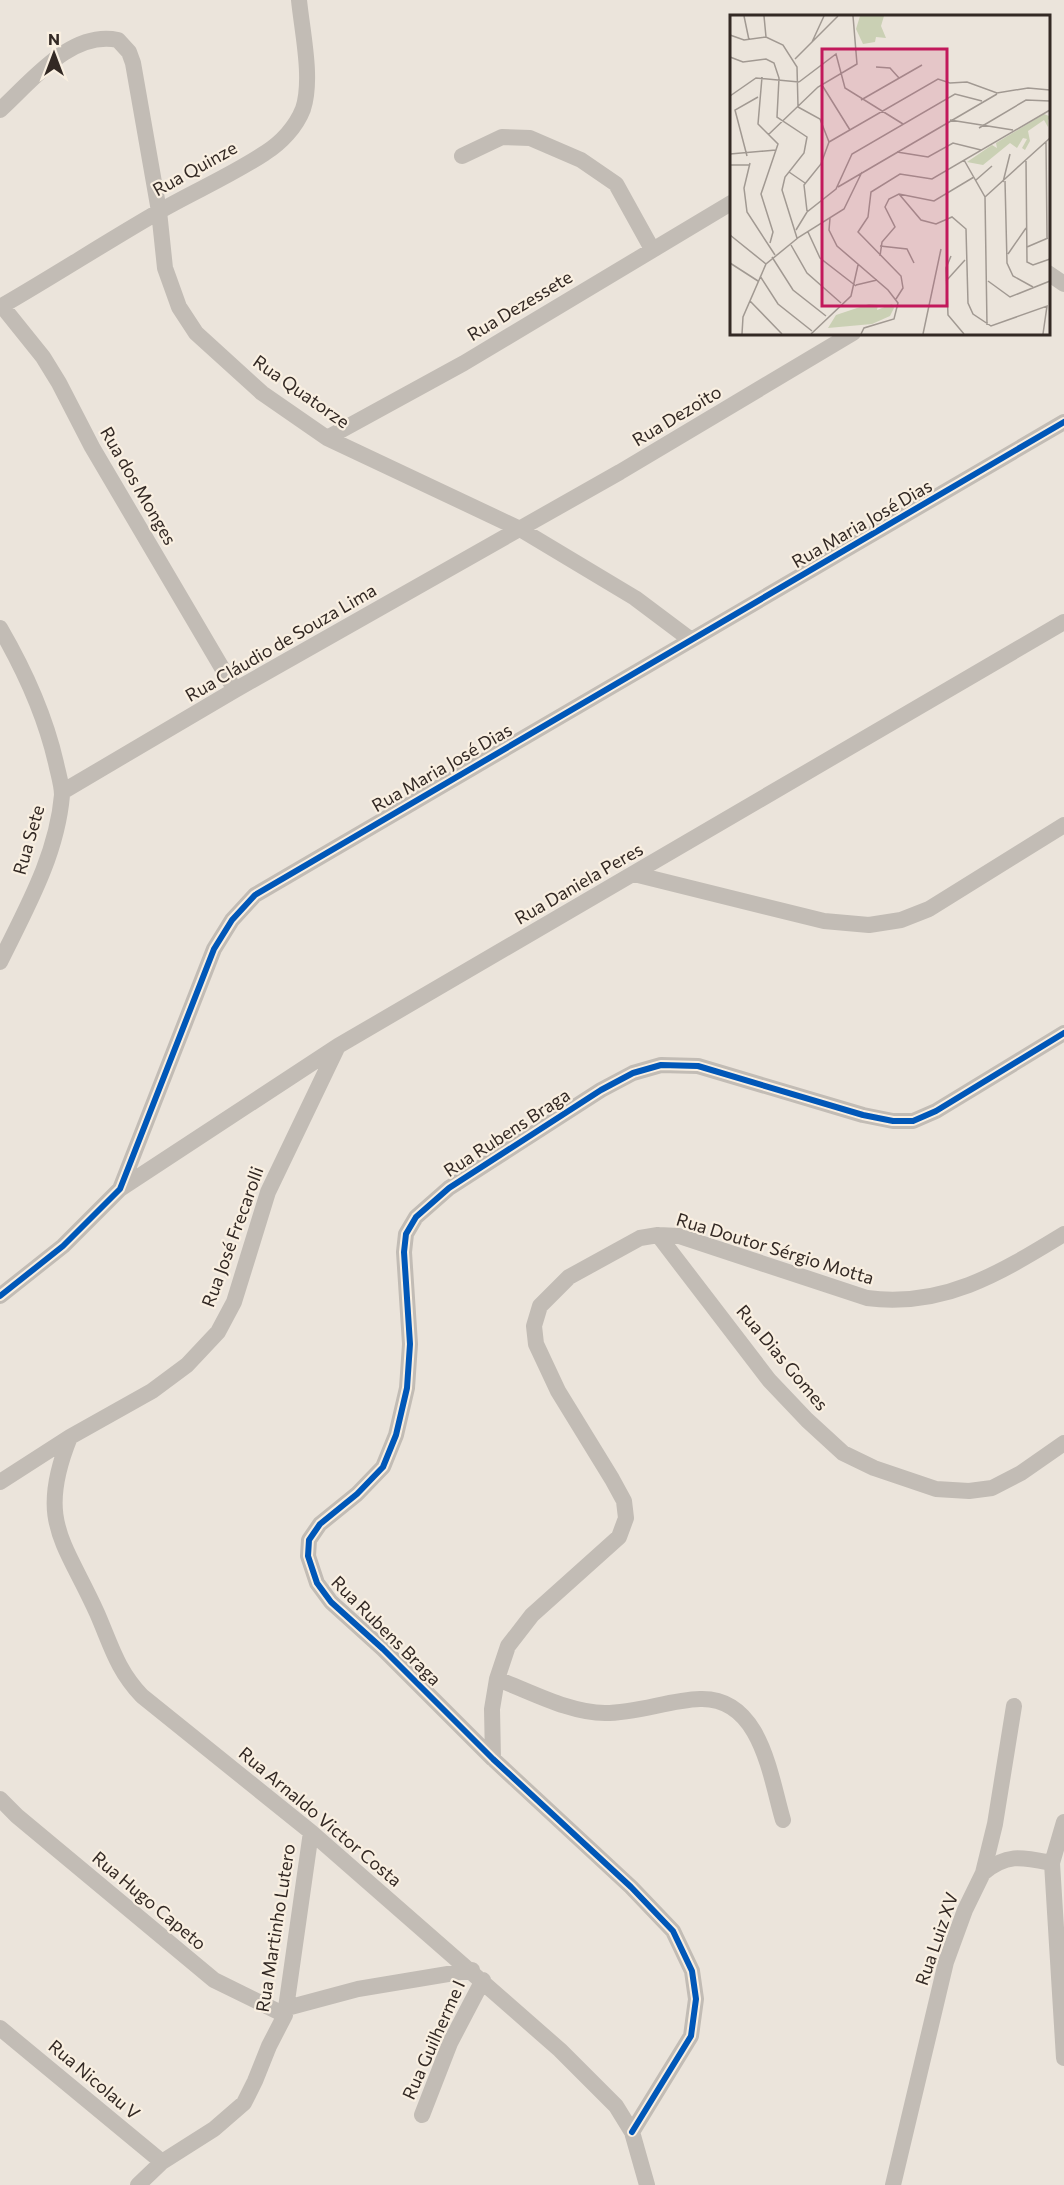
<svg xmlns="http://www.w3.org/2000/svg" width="1064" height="2185" font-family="Commissioner,sans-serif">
<rect width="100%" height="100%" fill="#ebe4db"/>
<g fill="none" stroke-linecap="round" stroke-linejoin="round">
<!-- minor -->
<path stroke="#c2bcb5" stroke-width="16" d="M0 110C32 81 71 30 118 40L129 52 133 63 159 211 165 268 179 307 196 333 262 393 327 438 520 529 635 598 691 640
M462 156 502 137 530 138 581 160 616 184 652 249
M1048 273 1064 284
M2 306 43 357 59 383 92 447 235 690
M0 307C54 276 106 242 160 211 195 191 232 175 265 153 281 143 296 127 303 109 313 79 302 31 299 0
M327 438 464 363 731 203
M0 628C25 671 45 715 56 763 58 773 62 785 62 795 57 855 26 909 0 962
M62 792 235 690 620 472 853 333
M634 874 824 921 869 925 901 920 929 909 1064 825
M120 1189 338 1046 1064 622
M658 1235 769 1380 807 1420 843 1453 874 1468 936 1489 969 1491 992 1488 1021 1473 1064 1443
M0 1296 63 1246 120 1189 214 949 232 920 255 895 1064 422
M70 1437C36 1521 64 1540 97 1613 111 1645 117 1670 142 1696L311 1832 560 2050 616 2106 632 2132 647 2185
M0 1482 70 1437 152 1391 187 1365 218 1332 234 1302 268 1192 337 1048
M497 1679C530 1691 569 1713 605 1713 638 1713 669 1700 700 1699 761 1697 770 1776 783 1820
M493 1759 492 1709 497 1679 508 1646 532 1615 619 1537 626 1518 624 1501 612 1479 558 1391 536 1344 534 1326 540 1306 569 1277 640 1238 658 1235 679 1236 867 1298C944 1308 1000 1273 1064 1234
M0 1799 17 1816 214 1980 285 2015
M1064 1822 1052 1863 1064 2058
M983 1873C1007 1853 1022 1857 1052 1863
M287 2008 358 1989 472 1970
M0 2028 162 2162
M422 2115 450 2043 483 1980
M632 2132 691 2036 696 1999 692 1971 673 1931 631 1887 493 1759 383 1649 331 1602 317 1583 308 1556 309 1540 320 1524 357 1494 383 1467 396 1435 407 1388 410 1344 404 1252 406 1234 416 1217 449 1188 601 1090 633 1073 661 1065 698 1066 863 1115 893 1121H913L936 1111 1064 1033
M138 2185 162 2162 214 2129 244 2103 255 2081 269 2046 285 2015 311 1832
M893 2185 946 1962 965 1910 983 1873 995 1824 1014 1706"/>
<!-- cycleway casing -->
<g stroke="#f9efe1" stroke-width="10">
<path id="cycleway" d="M0 1296 63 1246 120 1189 214 949 232 920 255 895 1064 422
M632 2132 691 2036 696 1999 692 1971 673 1931 631 1887 493 1759 383 1649 331 1602 317 1583 308 1556 309 1540 320 1524 357 1494 383 1467 396 1435 407 1388 410 1344 404 1252 406 1234 416 1217 449 1188 601 1090 633 1073 661 1065 698 1066 863 1115 893 1121H913L936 1111 1064 1033"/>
</g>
<!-- cycleway -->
<use href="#cycleway" stroke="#0057b8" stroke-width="6"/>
</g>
<g text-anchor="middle" stroke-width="4.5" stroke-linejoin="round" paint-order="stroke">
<!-- street labels -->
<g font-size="18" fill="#332924" stroke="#f9efe1">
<text transform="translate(195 169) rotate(-29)" y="6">Rua Quinze</text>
<text transform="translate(520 306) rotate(-31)" y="6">Rua Dezessete</text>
<text transform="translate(301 392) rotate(35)" y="6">Rua Quatorze</text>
<text transform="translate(677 416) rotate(-31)" y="6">Rua Dezoito</text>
<text transform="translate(138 486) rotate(60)" y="6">Rua dos Monges</text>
<text transform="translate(862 524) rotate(-30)" y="6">Rua Maria José Dias</text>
<text transform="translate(281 643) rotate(-30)" y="6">Rua Cláudio de Souza Lima</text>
<text transform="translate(442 768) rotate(-30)" y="6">Rua Maria José Dias</text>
<text transform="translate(29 840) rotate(-74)" y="6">Rua Sete</text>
<text transform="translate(579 884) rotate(-30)" y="6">Rua Daniela Peres</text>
<text transform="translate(507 1133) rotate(-33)" y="6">Rua Rubens Braga</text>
<text transform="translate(233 1237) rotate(-70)" y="6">Rua José Frecarolli</text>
<text transform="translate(775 1249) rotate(17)" y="6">Rua Doutor Sérgio Motta</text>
<text transform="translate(782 1358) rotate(50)" y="6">Rua Dias Gomes</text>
<text transform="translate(386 1631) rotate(45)" y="6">Rua Rubens Braga</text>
<text transform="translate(320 1817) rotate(40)" y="6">Rua Arnaldo Victor Costa</text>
<text transform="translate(149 1901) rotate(40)" y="6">Rua Hugo Capeto</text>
<text transform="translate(276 1928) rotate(-81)" y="6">Rua Martinho Lutero</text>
<text transform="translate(937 1939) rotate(-71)" y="6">Rua Luiz XV</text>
<text transform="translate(434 2040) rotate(-66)" y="6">Rua Guilherme I</text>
<text transform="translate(94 2080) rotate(40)" y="6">Rua Nicolau V</text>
</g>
</g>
<!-- overview -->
<g transform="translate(730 15)">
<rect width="320" height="320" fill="#ebe4db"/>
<path d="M130 1H154L151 11 156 23 146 22 145 27 133 29 126 14ZM319 96V104L318 105V112L314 105 298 116 300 126 295 135 292 133 297 124 293 123 287 133 280 128 253 150 237 147 262 130 267 133 266 128 314 99 319 101ZM139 289 148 290 147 295 162 289 164 293 160 301 142 309 98 313 106 300Z" fill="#cad0b4"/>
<path fill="none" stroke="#a19992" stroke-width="1.5" d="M14 1 19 25M34 1 36 22M0 20 14 25 36 22 53 30 67 52 68 91M82 27 94 1M0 42 13 47 36 44 44 48 49 63 47 102 77 122 74 138 55 162 52 175 67 223M65 44 108 1M146 52 160 53 169 63M32 62 28 109 48 129 31 179 43 217 40 228M69 67 106 39 115 73 173 109M92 70 120 115M0 81 26 63 69 67M131 85 192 50M68 92 90 104 99 127 91 149 74 170 77 196M220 105 283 115M249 113 296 85 320 86M38 120 88 72 127 49 123 1M99 127 208 64 220 68 237 67 267 78 298 73 320 75M316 127 317 223M167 137 198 142 223 128 251 135M0 139 46 135M17 141 5 95 28 82M234 145 255 182 257 310M296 146 297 247 303 250 320 244M20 148 14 173 17 197 45 240M0 150H19M59 157 75 168M246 165 262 151M275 166 277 248 283 261 303 272M273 167 280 139M108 172 267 79M169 179 191 205 206 209 222 202 236 214 238 288 243 299 261 311 317 291 313 319M255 182 320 123M100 203 99 215 107 231 158 275 168 288 164 304 134 313 131 319M66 215 77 197 106 174 122 139 225 79 252 86M78 217 90 243 126 271M0 220 36 249M61 230 77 258 111 288M150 231 177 234 184 248M297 232 318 223M278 239 296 213M150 241 152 227 165 212 155 192 159 184 169 179 204 186 244 162M221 241 216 253 218 300 234 319M42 242 63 275 96 301M0 248 28 266M30 261 48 289 82 316M216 266 235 245M258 266 280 282 320 266M126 270 147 265M166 284 173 273 171 261 128 217 138 202 141 177 170 159 202 164 320 95M20 286 52 319M12 319 13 302 36 249 69 222 114 194 132 157M81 319 121 281 128 250M193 319 211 234"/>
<path fill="#c2185b" fill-opacity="0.15" stroke="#c2185b" stroke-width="3" d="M92 34H217V291H92Z"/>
<rect width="320" height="320" fill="none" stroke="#332924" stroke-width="3"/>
</g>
<!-- north arrow -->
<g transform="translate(54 54)" stroke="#f9efe1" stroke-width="4.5" paint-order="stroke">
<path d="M0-4.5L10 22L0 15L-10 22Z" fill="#332924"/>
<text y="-9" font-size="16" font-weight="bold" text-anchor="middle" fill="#332924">N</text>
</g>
</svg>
